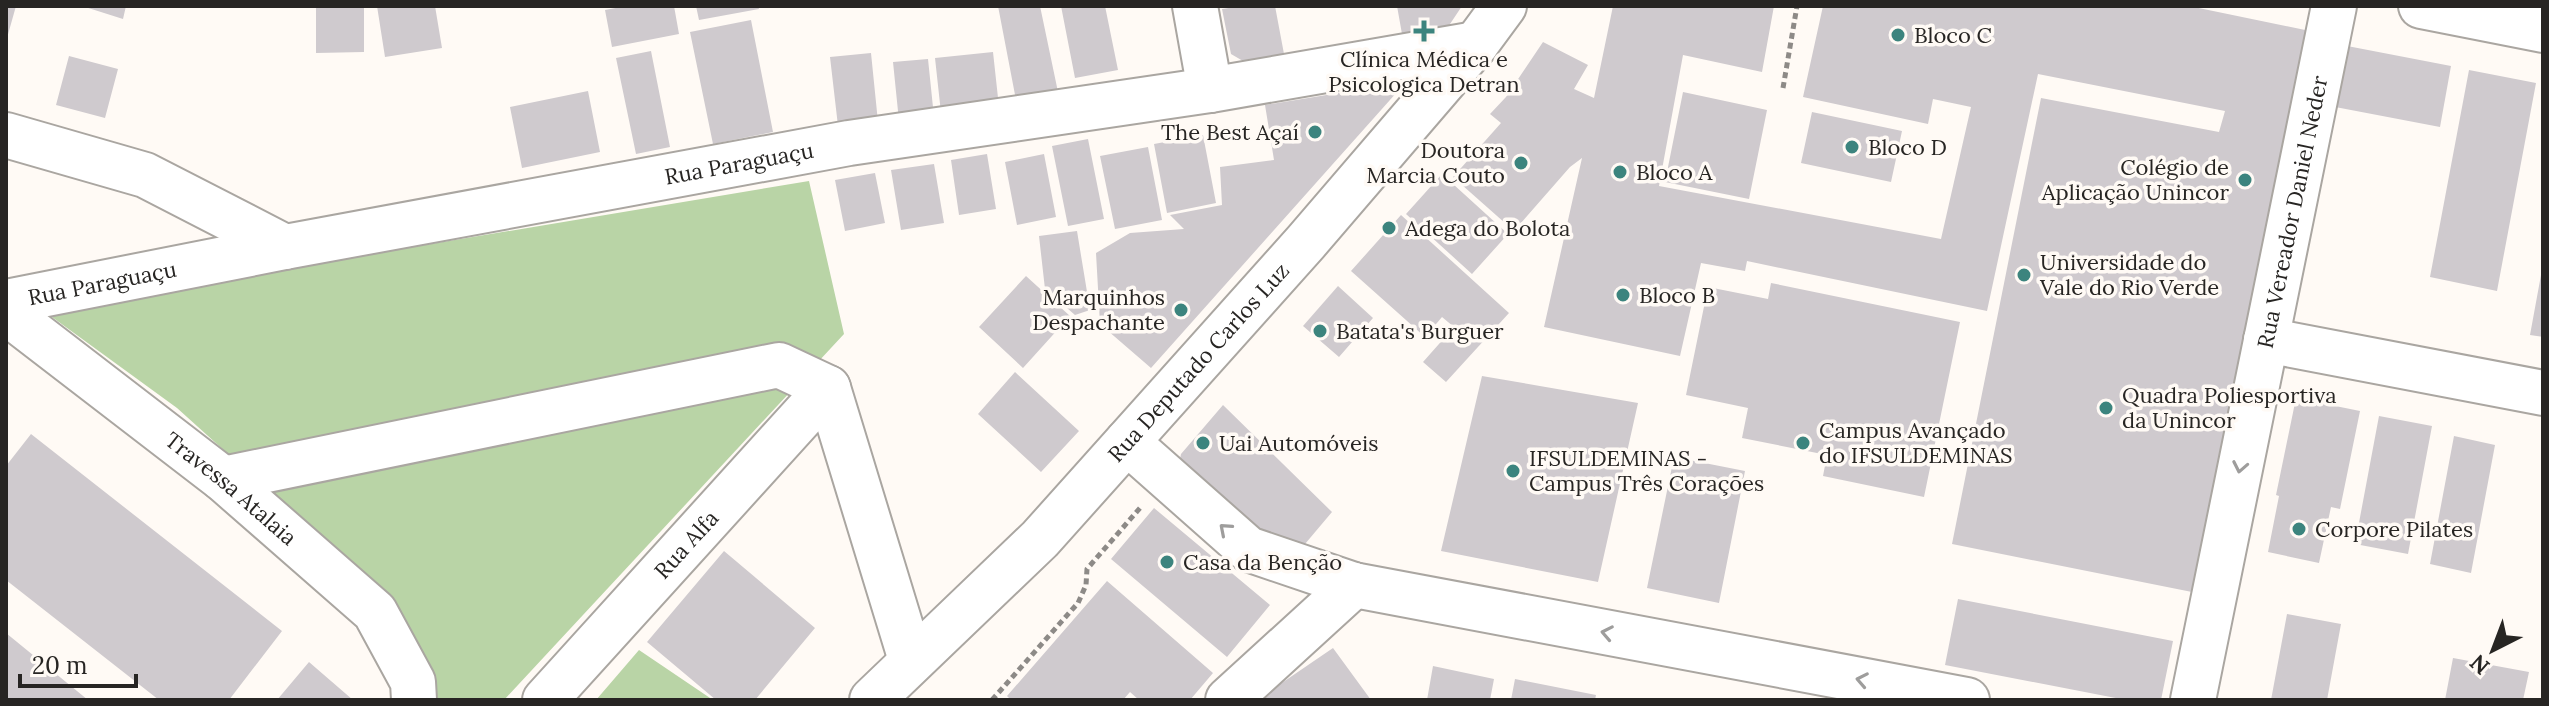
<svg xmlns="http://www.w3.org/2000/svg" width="2549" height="706" font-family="Lora,serif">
<rect width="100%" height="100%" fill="#fffaf5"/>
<!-- green -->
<path fill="#b9d4a6" d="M809 181 844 334 504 700H426L384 595 177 408 41 309Z
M639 650 713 700H596Z"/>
<!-- building -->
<path fill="#cfcace" d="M6 6H16L7 38H6Z
M82 6H126L123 19Z
M316 6H364V52L316 53Z
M377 6H435L442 48 385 57Z
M626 6H674L679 34 612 47 605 10Z
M696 6H758L759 9 699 20Z
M998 6H1040L1058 92 1016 100Z
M1061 6H1105L1118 70 1075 78Z
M1242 6H1275L1284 54 1243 61 1231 54 1222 9Z
M1397 6H1462L1448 27 1402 34Z
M1613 6H1774L1762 72 1683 55 1659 186 1941 239 1971 107 1933 99 1928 124 1803 97 1823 6H2189L2310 31 2197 593 1952 544 2041 98 2219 132 2225 111 2038 74 1987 311 1747 261 1745 271 1701 263 1680 356 1544 327 1582 158 1570 167 1514 231 1453 177 1501 123 1490 114 1506 97 1543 42 1588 65 1574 89 1594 98Z
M751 20 773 132 713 144 690 32Z
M2342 45 2451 66 2440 127 2330 106Z
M651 51 670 147 636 154 616 58Z
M993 52 999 107 941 113 935 58Z
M871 53 878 122 838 126 830 57Z
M69 56 118 69 105 118 56 105Z
M928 59 934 117 899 121 893 62Z
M2469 70 2536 83 2497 291 2430 277Z
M1406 82 1151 368 1100 324 1096 253 1130 233 1184 229 1170 215 1222 205 1220 167 1274 160 1265 105Z
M588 91 600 152 522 168 510 107Z
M1683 92 1767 110 1749 199 1665 182Z
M1812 112 1902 131 1891 182 1801 163Z
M1203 135 1216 203 1167 213 1154 144Z
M1088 139 1104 219 1068 226 1052 146Z
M1148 147 1162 220 1115 229 1100 156Z
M987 154 996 209 959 215 951 160Z
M1044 154 1056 217 1017 225 1005 162Z
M934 164 944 223 901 230 891 170Z
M875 173 885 223 845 231 835 180Z
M1442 174 1508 234 1472 274 1406 214Z
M1401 215 1509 313 1446 382 1423 362 1454 327 1442 317 1425 337 1351 271Z
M1077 231 1090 310 1075 315 1045 289 1039 236Z
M2541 275H2543V337L2530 335Z
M1026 276 1070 316 1023 368 979 327Z
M1771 283 1960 322 1924 497 1823 476 1827 455 1742 438 1748 408 1686 395 1708 287 1768 299Z
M1338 286 1373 318 1339 357 1303 326Z
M1015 372 1079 431 1041 472 978 414Z
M1482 376 1638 403 1598 582 1441 551Z
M2296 398 2360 411 2340 509 2331 507 2319 563 2268 552 2279 496 2276 495Z
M1223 405 1332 512 1305 544 1273 546 1179 464 1181 454Z
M2379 416 2432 426 2408 554 2355 544Z
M31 434 282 631 229 700H159L6 580V466Z
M2454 436 2495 445 2471 573 2430 564Z
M1674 457 1745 471 1719 603 1647 588Z
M1154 508 1270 605 1227 657 1111 559Z
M724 551 815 628 755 700H716L647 642Z
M1107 581 1213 673 1190 700H1139L1130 692 1123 700H1011L1007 696Z
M1958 599 2173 641 2161 700H2126L1945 665Z
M2287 614 2341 624 2327 700H2271Z
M6 633 88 700H6Z
M1333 648 1371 700H1257Z
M2453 658 2529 672 2523 700H2445Z
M309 662 353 700H277Z
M1433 666 1494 679 1490 700H1427Z
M1515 679 1596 695 1595 700H1511Z"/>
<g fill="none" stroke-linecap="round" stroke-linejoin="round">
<!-- minor casing -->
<g stroke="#aaa6a1" stroke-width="48">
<g id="minor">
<path d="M1195 6 1210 90"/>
<path d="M6 135 145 175 285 247"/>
<path id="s1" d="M6 302 285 247 849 143 1210 90 1476 44"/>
<path id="s2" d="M6 312 223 479 375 612 413 682 414 700"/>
<path d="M2266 340 2543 393"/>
<path d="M1127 442 1248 549 1354 585 1967 700"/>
<path d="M223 479 779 365 828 388 911 660"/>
<path id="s3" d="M545 700 828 388"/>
<path d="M1228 700 1354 585"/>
<path id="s4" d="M2193 700 2334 6"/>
</g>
</g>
<!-- tertiary casing -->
<g stroke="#aaa6a1" stroke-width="48">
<path id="tertiary" d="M2421 6 2543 30"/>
</g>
<!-- secondary casing -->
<g stroke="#aaa6a1" stroke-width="48">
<g id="secondary">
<path id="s5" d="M872 700 1040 539 1306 242 1476 44 1504 6"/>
</g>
</g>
<!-- path -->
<path stroke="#8d8a87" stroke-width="5" stroke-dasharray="6 4" stroke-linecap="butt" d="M1783 88 1797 6
M992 700 1078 603 1086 585 1087 569 1140 508"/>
<!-- minor -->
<use href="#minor" stroke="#fff" stroke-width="44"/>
<!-- tertiary -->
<use href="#tertiary" stroke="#fff" stroke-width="44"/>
<!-- secondary -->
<use href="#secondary" stroke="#fff" stroke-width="44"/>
</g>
<!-- one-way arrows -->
<defs><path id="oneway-chevron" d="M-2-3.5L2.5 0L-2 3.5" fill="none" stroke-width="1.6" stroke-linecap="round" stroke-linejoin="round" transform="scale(2)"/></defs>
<g stroke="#9e9d9c">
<use href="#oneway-chevron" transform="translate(2240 467) rotate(101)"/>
<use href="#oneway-chevron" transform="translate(1225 529) rotate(-139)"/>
<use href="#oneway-chevron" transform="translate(1607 633) rotate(-169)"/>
<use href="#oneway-chevron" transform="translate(1862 680) rotate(-169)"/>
</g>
<!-- markers -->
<g fill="#3c847e" stroke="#fffaf5" stroke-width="3">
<path d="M1420 19h8v8h8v8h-8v8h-8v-8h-8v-8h8z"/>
<circle cx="1898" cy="35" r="8"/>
<circle cx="1315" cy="132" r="8"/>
<circle cx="1852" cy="147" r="8"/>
<circle cx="1521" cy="163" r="8"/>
<circle cx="1620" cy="172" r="8"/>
<circle cx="2245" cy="180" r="8"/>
<circle cx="1389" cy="228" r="8"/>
<circle cx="2024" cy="275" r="8"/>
<circle cx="1623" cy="295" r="8"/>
<circle cx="1181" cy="310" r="8"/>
<circle cx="1320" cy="331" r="8"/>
<circle cx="2106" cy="408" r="8"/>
<circle cx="1203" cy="443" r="8"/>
<circle cx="1803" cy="443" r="8"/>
<circle cx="1513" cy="471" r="8"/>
<circle cx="2299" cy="529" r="8"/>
<circle cx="1167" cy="562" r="8"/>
</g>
<g text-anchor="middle" stroke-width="7" stroke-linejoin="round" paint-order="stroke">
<!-- poi labels -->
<g font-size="22" fill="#272523" stroke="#fffaf5" text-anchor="start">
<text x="1914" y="43">Bloco C</text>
<text x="1424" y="67" text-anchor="middle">Clínica Médica e<tspan x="1424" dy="25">Psicologica Detran</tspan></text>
<text x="1299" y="140" text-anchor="end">The Best Açaí</text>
<text x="1868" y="155">Bloco D</text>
<text x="1505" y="158" text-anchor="end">Doutora<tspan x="1505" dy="25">Marcia Couto</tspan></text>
<text x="2229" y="175" text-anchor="end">Colégio de<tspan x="2229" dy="25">Aplicação Unincor</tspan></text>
<text x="1636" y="180">Bloco A</text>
<text x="1405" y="236">Adega do Bolota</text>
<text x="2040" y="270">Universidade do<tspan x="2040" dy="25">Vale do Rio Verde</tspan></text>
<text x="1639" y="303">Bloco B</text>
<text x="1165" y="305" text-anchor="end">Marquinhos<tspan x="1165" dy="25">Despachante</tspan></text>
<text x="1336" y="339">Batata's Burguer</text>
<text x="2122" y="403">Quadra Poliesportiva<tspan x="2122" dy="25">da Unincor</tspan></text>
<text x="1819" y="438">Campus Avançado<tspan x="1819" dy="25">do IFSULDEMINAS</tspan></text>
<text x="1219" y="451">Uai Automóveis</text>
<text x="1529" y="466">IFSULDEMINAS -<tspan x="1529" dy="25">Campus Três Corações</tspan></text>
<text x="2315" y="537">Corpore Pilates</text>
<text x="1183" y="570">Casa da Benção</text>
</g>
<!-- street labels -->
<g font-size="22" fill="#272523" stroke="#fffaf5">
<text dy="8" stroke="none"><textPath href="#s1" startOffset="746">Rua Paraguaçu</textPath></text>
<text dy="8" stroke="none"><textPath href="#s4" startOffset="498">Rua Vereador Daniel Neder</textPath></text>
<text dy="8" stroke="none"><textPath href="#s1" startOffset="98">Rua Paraguaçu</textPath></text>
<text dy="8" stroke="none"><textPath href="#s5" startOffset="470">Rua Deputado Carlos Luz</textPath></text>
<text dy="8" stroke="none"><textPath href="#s2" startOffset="286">Travessa Atalaia</textPath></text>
<text dy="8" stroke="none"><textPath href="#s3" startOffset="210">Rua Alfa</textPath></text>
</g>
</g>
<!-- border -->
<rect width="2549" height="706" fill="none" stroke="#272523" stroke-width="16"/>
<!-- north arrow -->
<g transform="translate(2493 650) rotate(222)" stroke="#fffaf5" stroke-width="6" paint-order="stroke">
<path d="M0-6L14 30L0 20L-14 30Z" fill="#272523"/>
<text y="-12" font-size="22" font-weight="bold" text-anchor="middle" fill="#272523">N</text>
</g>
<!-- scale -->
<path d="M20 674v12h116v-12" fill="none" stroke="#272523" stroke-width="4"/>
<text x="32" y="674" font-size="24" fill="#272523" stroke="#fffaf5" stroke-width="6" paint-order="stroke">20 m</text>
</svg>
